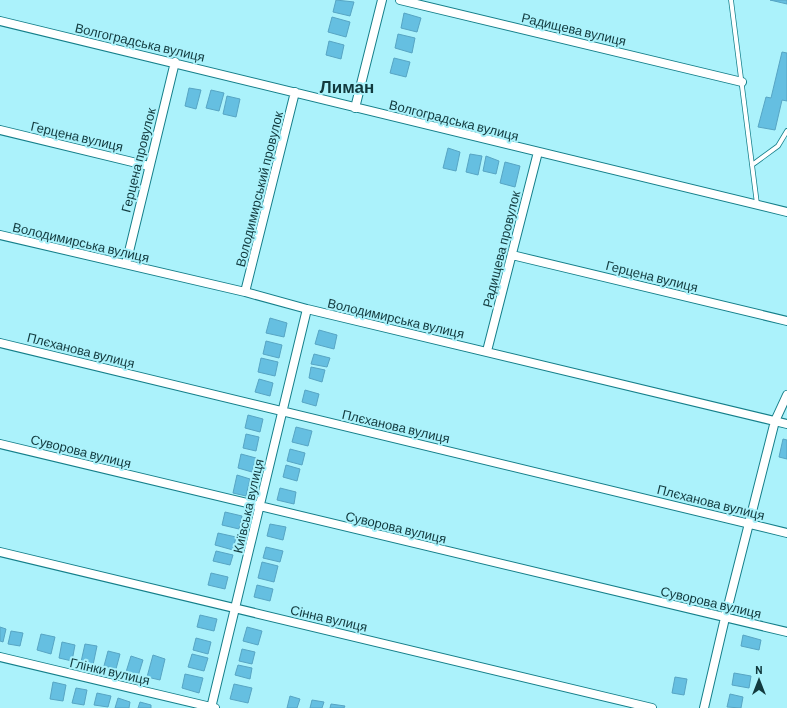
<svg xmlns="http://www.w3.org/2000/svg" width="787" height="708" font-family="Barlow,sans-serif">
<rect width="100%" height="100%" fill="#abf2fb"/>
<!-- building -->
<path fill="#65bfe1" stroke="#57a5c4" d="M336 0 354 2 350 16 333 12Z
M770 0H787V4Z
M404 13 421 18 417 32 401 28Z
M332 17 350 22 346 37 328 32Z
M398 34 415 38 412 53 395 48Z
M329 41 344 45 341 59 326 55Z
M782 52 787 53V101L782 100 775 130 758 127 766 97 771 98Z
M394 58 410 62 406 77 390 73Z
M189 88 201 90 196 109 185 106Z
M211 90 224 93 219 111 206 108Z
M227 96 240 99 236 117 223 114Z
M448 148 460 152 456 171 443 168Z
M470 154 482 156 478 175 466 172Z
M486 156 499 161 496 174 483 171Z
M505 162 520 166 515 187 500 183Z
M270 318 287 323 284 337 266 333Z
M319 330 337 335 334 349 315 344Z
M266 341 282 345 279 358 263 354Z
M314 354 330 358 327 367 311 364Z
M261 358 278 362 275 376 258 372Z
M311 367 325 370 322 382 309 378Z
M259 379 273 383 270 396 255 392Z
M305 390 319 394 316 406 302 402Z
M248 415 263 419 260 432 245 428Z
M296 427 312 431 308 446 292 442Z
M246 434 259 437 256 451 243 448Z
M783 439 787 440V459L779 457Z
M290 449 305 453 302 465 287 461Z
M241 454 256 458 252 472 238 468Z
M286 465 300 469 297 481 283 477Z
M237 475 250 479 246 496 233 493Z
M280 488 296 492 294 504 277 500Z
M225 512 242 516 239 529 222 525Z
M270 524 286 527 283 540 267 536Z
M218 533 236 537 233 550 215 545Z
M266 547 283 551 280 562 263 558Z
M216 551 233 555 230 565 213 561Z
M262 562 278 566 274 582 258 578Z
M211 573 228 577 225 589 208 585Z
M257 585 273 589 270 601 254 597Z
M200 615 217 619 214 631 197 627Z
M0 627 6 629 3 642 0 641Z
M247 627 262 631 258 645 243 641Z
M11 631 23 633 20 646 8 644Z
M41 634 55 637 51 654 37 650Z
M743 635 761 640 759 650 741 646Z
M196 638 211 642 208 654 193 650Z
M62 642 75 645 72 661 59 658Z
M85 644 97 646 93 665 81 662Z
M242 649 255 652 252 664 239 661Z
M108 651 120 654 116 669 104 666Z
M192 654 208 658 204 671 188 667Z
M153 655 165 659 160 680 147 677Z
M131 656 143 660 138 676 126 672Z
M238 665 252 668 250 679 235 675Z
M734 673 751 676 749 688 732 685Z
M185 674 203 678 199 693 182 688Z
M675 677 687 679 684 695 672 693Z
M53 682 66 685 63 701 50 699Z
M234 684 252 688 248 703 230 699Z
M76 688 87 690 84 705 72 703Z
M97 693 111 696 108 707 94 705Z
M730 694 743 697 741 708 727 707Z
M290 696 300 699 297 708H287Z
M118 698 130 702 129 708H115Z
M312 700 324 702 322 708H310Z
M140 702 151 705V708H138Z
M331 704 345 706 344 708H330Z"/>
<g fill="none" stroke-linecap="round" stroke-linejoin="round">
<!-- lane casing -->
<g stroke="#157f8a" stroke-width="5.5">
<path id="lane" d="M731 0 757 204
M752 165 778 146 787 131"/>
</g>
<!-- street casing -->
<g stroke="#157f8a" stroke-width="10">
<path id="street" d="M400 0 742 82
M0 21 787 212
M355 108 382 0
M0 130 149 166
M0 235 245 292 307 309 787 424
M512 255 787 321
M126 264 175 62
M245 292 295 92
M0 343 787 533
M487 351 538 152
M0 444 787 632
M0 552 652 708
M0 657 215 708
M211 708 307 309
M704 708 725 618 775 421 787 395"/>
</g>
<!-- lane -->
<use href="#lane" stroke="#fff" stroke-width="4"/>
<!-- street -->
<use href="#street" stroke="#fff" stroke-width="8"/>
</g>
<g text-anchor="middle" stroke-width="4" stroke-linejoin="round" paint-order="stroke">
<!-- street labels -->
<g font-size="13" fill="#123a3e" stroke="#abf2fb">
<text transform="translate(574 29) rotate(13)" y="5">Радищева вулиця</text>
<text transform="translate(140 42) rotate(13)" y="5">Волгоградська вулиця</text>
<text transform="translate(454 120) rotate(14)" y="5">Волгоградська вулиця</text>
<text transform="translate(77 136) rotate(13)" y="5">Герцена вулиця</text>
<text transform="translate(138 160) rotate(-76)" y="5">Герцена провулок</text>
<text transform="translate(259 189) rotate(-76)" y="5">Володимирський провулок</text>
<text transform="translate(81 242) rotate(13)" y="5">Володимирська вулиця</text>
<text transform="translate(501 249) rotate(-76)" y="5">Радищева провулок</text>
<text transform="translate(652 276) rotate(14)" y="5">Герцена вулиця</text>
<text transform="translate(396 318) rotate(13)" y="5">Володимирська вулиця</text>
<text transform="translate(81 350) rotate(14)" y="5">Плєханова вулиця</text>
<text transform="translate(396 426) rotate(13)" y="5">Плєханова вулиця</text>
<text transform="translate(81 451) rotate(14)" y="5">Суворова вулиця</text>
<text transform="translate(711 502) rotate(14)" y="5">Плєханова вулиця</text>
<text transform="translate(248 506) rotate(-77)" y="5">Київська вулиця</text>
<text transform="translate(396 527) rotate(13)" y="5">Суворова вулиця</text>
<text transform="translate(711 602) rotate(13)" y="5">Суворова вулиця</text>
<text transform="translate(329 618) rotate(13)" y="5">Сінна вулиця</text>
<text transform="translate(110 671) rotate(13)" y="5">Глінки вулиця</text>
</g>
<!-- district labels -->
<g font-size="17" font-weight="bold" fill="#123a3e" stroke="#abf2fb">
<text x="347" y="93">Лиман</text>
</g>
</g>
<!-- north arrow -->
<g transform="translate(759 680)" stroke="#abf2fb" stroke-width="3" paint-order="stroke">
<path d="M0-3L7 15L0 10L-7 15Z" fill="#123a3e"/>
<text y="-6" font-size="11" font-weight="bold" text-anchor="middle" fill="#123a3e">N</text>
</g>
</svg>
